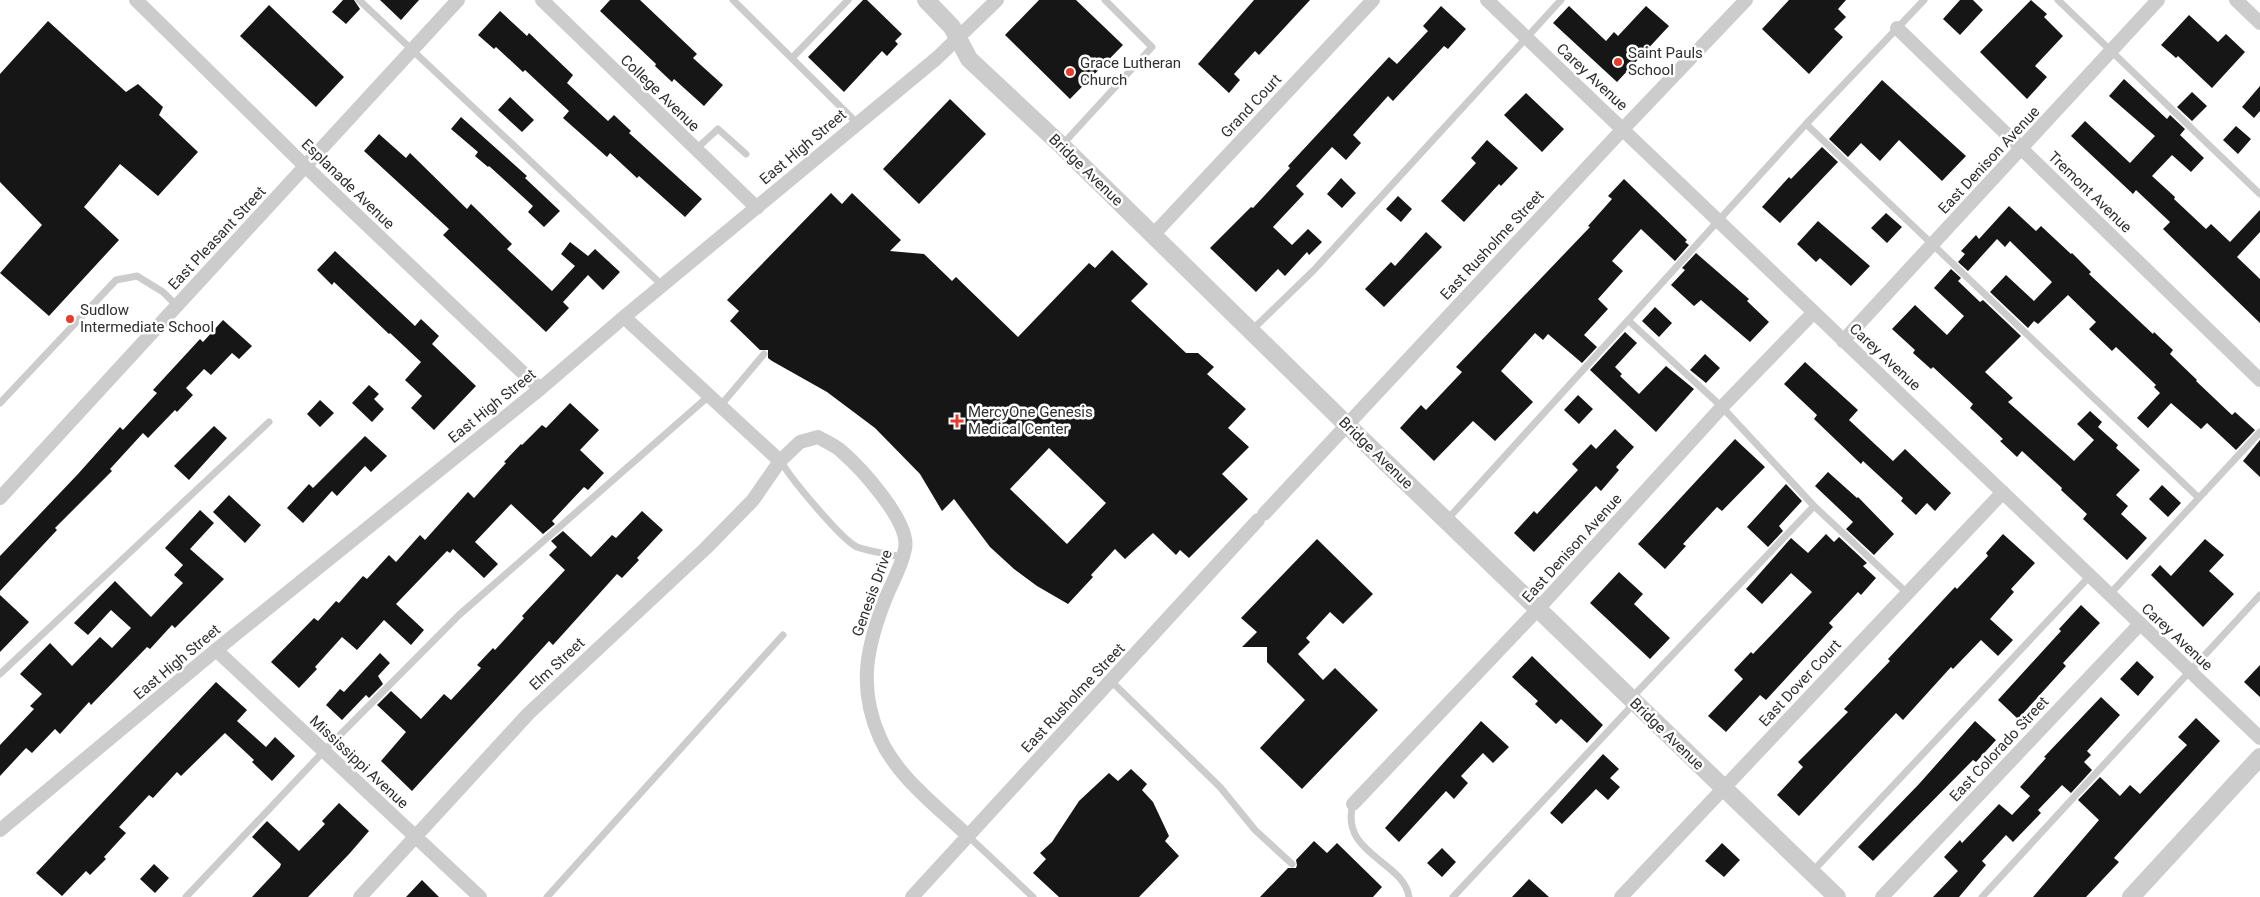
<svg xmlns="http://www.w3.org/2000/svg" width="2260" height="897" font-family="Roboto,sans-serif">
<rect width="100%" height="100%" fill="#fff"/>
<!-- building -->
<path fill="#161616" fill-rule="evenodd" d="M343 0H354L360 9 346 24 332 12Z
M380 0H419L401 20Z
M610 0H640L697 54 693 58 723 85 704 106 674 79 672 82 655 66 656 64 600 11Z
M863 0H867L902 34 895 41 898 44 887 56 882 51 844 92 808 57Z
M1039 0H1076L1123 45 1070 99 1005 35Z
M1254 0H1310L1259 55 1255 51 1234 74 1240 80 1229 93 1198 64Z
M1789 0H1846L1838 9 1846 17 1834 29 1843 37 1809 74 1762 29Z
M1960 0H1973L1983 10 1960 35 1943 19Z
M2031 0 2047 14 2044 17 2063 36 2035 66 2047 77 2027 99 1980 52Z
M269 5 344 77 316 107 240 36Z
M1441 6 1466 29 1448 49 1444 46 1393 101 1388 96 1353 135 1361 143 1346 160 1332 147 1296 186 1304 194 1273 227 1292 245 1308 229 1322 242 1309 255 1307 252 1285 276 1278 269 1256 292 1210 248 1251 207 1253 208 1290 168 1288 166 1389 57 1397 64 1428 31 1423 26Z
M1569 6 1606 41 1614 32 1618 36 1646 6 1669 26 1617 82 1553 23Z
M500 11 527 36 529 33 573 75 567 83 608 121 614 115 631 131 629 133 702 199 685 217 639 176 637 178 610 153 607 157 563 118 569 111 525 70 523 72 496 47 494 49 478 35Z
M2189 15 2218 42 2226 34 2245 52 2212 88 2178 56 2176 58 2161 45Z
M48 21 126 92 138 84 163 107 159 115 198 152 158 196 120 164 84 207 119 240 49 316 0 273 42 225 0 182V74Z
M2124 79 2167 119 2170 115 2185 129 2180 135 2204 158 2191 172 2172 155 2152 176 2175 197 2174 199 2206 229 2211 224 2230 242 2260 210V232L2237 257 2260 279V323L2163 229 2170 222 2136 190 2133 194 2071 136 2085 121 2130 163 2155 136 2109 96Z
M1882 80 1966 156 1942 181 1899 140 1880 161 1861 143 1848 157 1829 139Z
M2260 86V111L2254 118 2242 107Z
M2192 92 2207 106 2192 121 2177 107Z
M1526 93 1564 129 1542 152 1504 115Z
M510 97 534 120 522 132 498 110Z
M950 99 986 134 919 204 883 169Z
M461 117 527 176 525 178 560 211 544 227 528 212 533 206 489 166 488 167 475 156 478 152 451 129Z
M2236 126 2251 139 2238 154 2223 140Z
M379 134 406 158 410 153 467 209 471 204 512 244 507 249 552 291 575 266 561 254 570 242 588 256 595 249 620 272 603 290 588 275 563 302 569 308 546 332 443 235 449 229 364 151Z
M1487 140 1518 168 1501 186 1499 184 1464 222 1441 201 1476 163 1471 158Z
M1822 147 1838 162 1780 223 1762 207 1789 177 1791 179Z
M1341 178 1356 193 1342 208 1327 194Z
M1624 179 1687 240 1685 242 1689 245 1675 261 1641 229 1612 261 1623 271 1598 299 1608 309 1584 335 1597 347 1582 363 1548 334 1543 340 1535 333 1501 371 1533 402 1495 441 1473 421 1434 461 1400 428 1421 405 1426 410 1462 372 1456 367 1590 227 1588 226 1612 199 1608 196Z
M831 193 842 204 852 193 901 240 890 251 924 254 952 281 956 277 1018 337 1089 263 1095 268 1112 250 1148 284 1131 301 1186 353H1198L1214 367 1207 374 1246 409 1228 428 1249 447 1222 474 1248 499 1189 558 1180 550 1176 555 1153 533 1125 559 1115 549 1091 575 1093 577 1068 604 1037 586 1014 569 990 547 954 499 942 511 920 474 875 428 827 392 772 361 768 358V350H760L730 321 739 311 727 300ZM1049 448 1106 503 1067 544 1010 489Z
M1398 196 1412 209 1401 222 1386 209Z
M2009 206 2036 231 2041 226 2071 254 2072 253 2091 272 2089 274 2153 334 2154 332 2173 350 2170 354 2197 380 2196 381 2232 415 2235 412 2255 430 2236 450 2207 423 2201 429 2171 403 2148 428 2137 418 2160 393 2154 387 2156 385 2116 347 2112 351 2089 329 2096 322 2068 295 2038 324 2034 321 2028 328 1990 292 2006 275 2034 301 2052 282 2010 241 2005 247 1997 239 1968 271 1958 262 1965 254 1961 251 1976 235 1979 239Z
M1886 213 1902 227 1887 243 1871 228Z
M1818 221 1870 266 1851 286 1820 258 1816 262 1797 244Z
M1426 232 1442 247 1384 307 1365 289 1391 262 1395 266Z
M335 251 415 326 421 319 439 336 432 344 476 386 434 430 411 408 422 396 405 380 421 362 390 333 389 334 334 282 332 285 317 270Z
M1696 253 1749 299 1747 301 1769 322 1750 342 1701 300 1694 306 1671 285 1685 270 1682 268Z
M1951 269 1961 278 1958 281 1980 302 1983 300 2021 336 1985 372 2013 398 2008 402 2074 461 2094 440 2077 424 2090 411 2102 422 2098 427 2118 445 2116 448 2140 470 2116 495 2128 506 2121 514 2147 538 2127 560 2083 519 2087 514 2061 490 2062 488 2022 451 2017 457 2000 441 2003 439 1970 408 1973 404 1933 367 1931 369 1913 353 1915 350 1892 329 1915 305 1947 335 1964 316 1934 288Z
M1655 307 1672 323 1659 337 1642 321Z
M223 320 252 346 239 359 232 353 211 375 204 369 186 388 193 395 177 412 175 410 148 438 143 433 110 469 112 471 55 528 57 530 0 591V556L78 474 120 427 123 430 157 393 153 390 200 339 203 342Z
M1625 332 1637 343 1615 367 1622 374 1620 376 1639 394 1666 366 1694 389 1656 432 1590 370Z
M1705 354 1720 368 1706 383 1690 370Z
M1805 362 1858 410 1849 420 1893 461 1905 449 1951 493 1935 511 1927 503 1916 515 1901 501 1903 498 1863 461 1861 464 1814 419 1817 415 1784 384Z
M369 385 379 394 374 399 384 409 372 422 352 403Z
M1578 395 1593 409 1579 424 1564 410Z
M320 400 334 413 320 427 307 414Z
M570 403 599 430 580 450 604 473 588 490 584 487 552 521 555 524 543 534 511 504 475 542 498 564 484 578 453 549 450 553 447 551 396 604 424 630 411 645 384 620 357 650 342 637 315 667 317 669 299 688 271 662 314 618 318 621 336 601 339 603 363 576 367 579 389 555 396 562 420 535 425 540 468 492 474 498 506 463 504 462 521 444 522 445 542 425 546 428Z
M214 426 227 438 189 480 174 466Z
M1615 429 1634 447 1616 467 1619 470 1601 491 1596 486 1534 552 1514 533 1534 511 1537 514 1578 470 1572 464 1591 444 1596 449Z
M365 436 387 456 371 472 365 466 337 496 332 491 303 523 287 508 309 484 313 488Z
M1735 439 1765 467 1722 511 1717 507 1683 544 1686 546 1665 569 1638 544Z
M2260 440V477L2243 461Z
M1828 472 1857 498 1858 497 1894 534 1874 555 1846 529 1853 522 1815 486Z
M1786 484 1802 501 1779 526 1783 531 1768 547 1747 527Z
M2162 485 2181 503 2168 517 2149 499Z
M229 495 261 525 245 543 213 512Z
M200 510 214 523 190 549 224 579 175 628 172 625 150 649 147 647 91 705 89 702 60 734 55 729 32 753 26 748 0 776V745L34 709 30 706 42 694 20 674 50 643 72 666 100 637 112 648 131 628 111 610 88 635 74 623 115 581 151 617 183 583 174 575 183 565 165 548Z
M642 511 663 530 637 558 639 560 622 578 617 574 553 645 549 641 412 791 381 761 406 732 377 705 391 691 421 719 444 694 451 700 481 668 477 665 493 648 495 650 524 618 522 616 565 570 549 555 557 547 551 541 563 531 591 557 612 535 616 538Z
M1826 534 1834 542 1839 537 1867 563 1863 566 1876 578 1861 595 1858 592 1829 623 1833 627 1766 700 1760 695 1726 732 1708 716 1743 679 1734 670 1751 652 1753 654 1812 592 1791 573 1762 604 1746 589 1791 538 1808 553Z
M2003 534 2035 563 2011 589 2014 592 1990 619 2013 640 1998 656 1981 640 1953 669 1951 667 1903 720 1896 713 1799 816 1777 795 1803 767 1798 762 1848 712 1844 709 1890 661 1888 659 1955 587 1957 589 1988 556 1986 553Z
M1317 539 1373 594 1343 624 1330 612 1306 638 1310 642 1298 654 1323 680 1335 668 1378 710 1302 789 1260 748 1305 700 1267 662V647H1242L1257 632 1241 618Z
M2205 539 2224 555 2209 571 2234 594 2203 627 2151 575 2160 565 2171 576Z
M1619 572 1643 594 1634 604 1670 638 1650 659 1590 603Z
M0 595 29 622 0 652Z
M2081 605 2100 623 2063 663 2066 666 2018 719 1998 700 2061 631 2059 629Z
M380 653 390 663 378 676 383 684 369 698 366 695 342 720 326 705 340 689 344 692Z
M1532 656 1603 725 1587 743 1561 719 1556 724 1535 704 1538 701 1512 677Z
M2137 661 2154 677 2138 696 2120 679Z
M2260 665V697L2244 682Z
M216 682 247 710 237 721 266 747 275 737 295 756 272 781 252 762 254 760 225 733 181 776 177 772 153 798 149 795 119 827 126 833 104 857 106 859 90 875 86 871 62 896 36 873Z
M2101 697 2120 715 2087 751 2091 755 2084 762 2092 770 2071 793 2062 785 2038 810 2041 813 2013 842 2006 835 1982 861 1986 865 1959 897H1933L1958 871 1944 857 1960 840 1962 843 1999 804 2012 815 2030 796 2020 787 2046 758 2044 757Z
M2196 718 2220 741 2114 858 2119 862 2086 897H2033L2099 820 2078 800 2100 777 2120 796 2130 785 2140 794 2187 745 2178 737Z
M1481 721 1509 747 1493 763 1483 753 1461 776 1468 783 1454 799 1446 791 1399 842 1385 828Z
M1975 721 1996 740 1976 762 1973 760 1873 861 1858 847 1919 784Z
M1603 754 1619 769 1610 778 1620 787 1608 800 1596 789 1562 824 1550 813Z
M1131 769 1147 784 1142 790 1153 802 1169 836 1165 841 1179 856 1139 897H1059L1033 873 1046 859 1040 853 1052 842 1079 801 1109 773 1118 781Z
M339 803 369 831 350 853 308 897H252L280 867 281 864 252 837 267 821 299 851 325 824 322 821Z
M1314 841 1327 853 1337 843 1382 887 1373 897H1260L1288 868H1296L1297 865 1296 860Z
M1722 843 1740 860 1724 877 1705 861Z
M1442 848 1456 862 1442 877 1427 863Z
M154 864 169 878 155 893 140 879Z
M1529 879 1549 897H1512Z
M422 880 439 897H406Z"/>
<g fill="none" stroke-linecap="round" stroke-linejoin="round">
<!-- service -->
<path stroke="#ccc" stroke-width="7" d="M359 0 662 285
M733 0 857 123
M2058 0 2260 194
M792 58 848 0
M1806 124 2199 498
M1062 145 1152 47 1105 0
M695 150 718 129 746 154
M1629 321 1722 407 1814 506 1907 593
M1251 331 1314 270 1561 0
M0 403 116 280 137 276 163 292 177 306
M721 405 764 354
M781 461C789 477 842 540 857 547 871 552 888 554 902 557
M1446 521 1806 124 1924 0
M2109 595 2260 432
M0 674 269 422
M1111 681 1220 787 1255 830 1292 864
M1353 804C1339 854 1404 861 1409 897
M968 836 1033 897
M1812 872 2089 577
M186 897 324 751 459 615 710 395
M547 897 783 635
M1453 897 1628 710 1638 691 1814 506
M1982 897 2260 595"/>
<!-- minor -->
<path stroke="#ccc" stroke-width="14" d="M136 0 306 167 540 389
M542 0 757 208
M1487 0 2260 738
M2236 0 2260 23
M1897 28 2260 380
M1153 235 1373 0
M624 317 780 461 800 442 818 437C825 441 834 445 840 450 860 467 911 522 905 549 902 565 893 581 887 595 867 644 857 687 880 738 897 777 938 807 968 836
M1843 341 2158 0
M0 498 458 0
M1264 514 1623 129 1746 0
M216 650 480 897
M1353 804 1538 609 1722 407 1814 312
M0 830 216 650 540 389 624 317 937 58 997 0
M360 897 528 714 706 548 753 500 780 461
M912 897 1258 520
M1621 897 2003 492
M1882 897 2140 624"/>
<!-- tertiary -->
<path stroke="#ccc" stroke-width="18" d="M926 0 952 27 969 59 1062 146 1347 425 1837 897
M2131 897 2260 757"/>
</g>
<!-- markers -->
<g fill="#e93b2d" stroke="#fff" stroke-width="2">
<circle cx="1618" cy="62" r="5"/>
<circle cx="1070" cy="72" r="5"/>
<circle cx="70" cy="319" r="5"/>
<path d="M954.5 413.5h5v5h5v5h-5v5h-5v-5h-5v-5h5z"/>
</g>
<g text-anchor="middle" stroke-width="5" stroke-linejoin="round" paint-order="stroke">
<!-- poi labels -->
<g font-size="15" fill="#2f2f2f" stroke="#fff" text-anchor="start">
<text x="1628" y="58">Saint Pauls<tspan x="1628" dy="17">School</tspan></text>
<text x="1080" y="68">Grace Lutheran<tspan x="1080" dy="17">Church</tspan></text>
<text x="80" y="315">Sudlow<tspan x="80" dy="17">Intermediate School</tspan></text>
<text x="968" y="417">MercyOne Genesis<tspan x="968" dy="17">Medical Center</tspan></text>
</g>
<!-- street labels -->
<g font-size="15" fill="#2f2f2f" stroke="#fff">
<text transform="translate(1592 77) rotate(43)" y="5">Carey Avenue</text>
<text transform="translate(660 93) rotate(44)" y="5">College Avenue</text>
<text transform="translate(1251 106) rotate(-47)" y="5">Grand Court</text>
<text transform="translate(803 147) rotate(-40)" y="5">East High Street</text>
<text transform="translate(1989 160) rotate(-47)" y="5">East Denison Avenue</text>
<text transform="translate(1086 170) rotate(44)" y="5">Bridge Avenue</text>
<text transform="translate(348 184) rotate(44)" y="5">Esplanade Avenue</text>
<text transform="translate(2090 192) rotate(44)" y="5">Tremont Avenue</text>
<text transform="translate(217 238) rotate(-47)" y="5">East Pleasant Street</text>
<text transform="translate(1492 245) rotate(-47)" y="5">East Rusholme Street</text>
<text transform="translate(1885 357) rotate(43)" y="5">Carey Avenue</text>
<text transform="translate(492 406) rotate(-39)" y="5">East High Street</text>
<text transform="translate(1376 453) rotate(44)" y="5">Bridge Avenue</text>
<text transform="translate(1572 548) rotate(-48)" y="5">East Denison Avenue</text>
<text transform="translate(872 593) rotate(-70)" y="5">Genesis Drive</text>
<text transform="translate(2177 637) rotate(43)" y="5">Carey Avenue</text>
<text transform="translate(177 662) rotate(-40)" y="5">East High Street</text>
<text transform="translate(557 664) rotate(-43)" y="5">Elm Street</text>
<text transform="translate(1800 683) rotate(-47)" y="5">East Dover Court</text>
<text transform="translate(1073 698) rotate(-47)" y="5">East Rusholme Street</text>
<text transform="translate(1667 734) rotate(44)" y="5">Bridge Avenue</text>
<text transform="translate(1999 749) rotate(-47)" y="5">East Colorado Street</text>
<text transform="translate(359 762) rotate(43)" y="5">Mississippi Avenue</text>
</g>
</g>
</svg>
